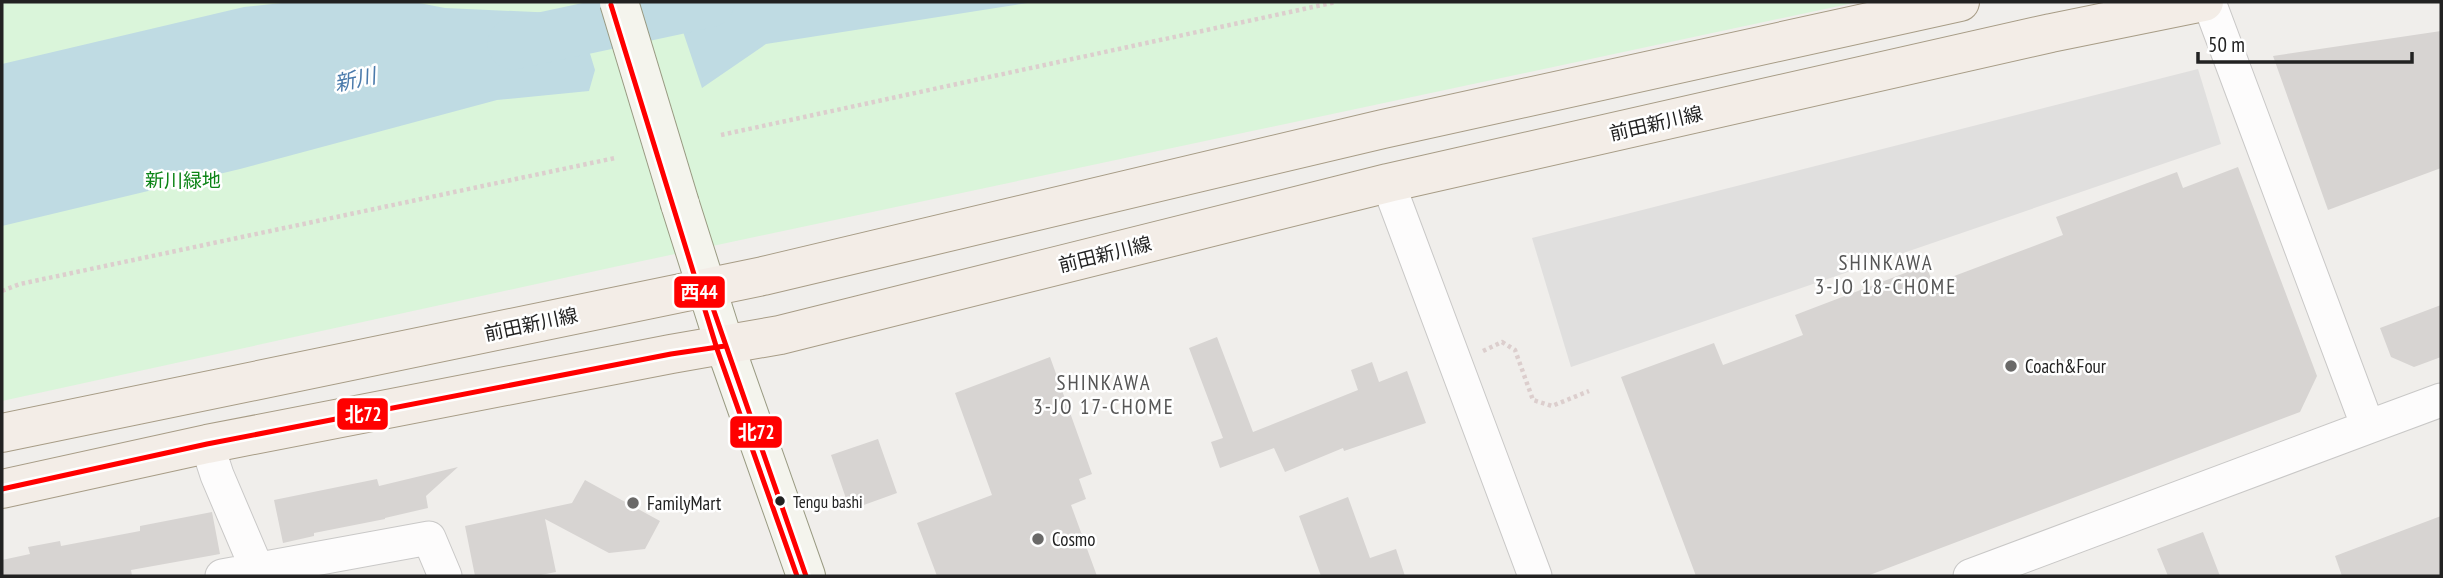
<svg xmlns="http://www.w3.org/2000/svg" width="2443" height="578" font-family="'PT Sans Narrow','Noto Sans JP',sans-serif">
<rect width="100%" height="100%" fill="#f0eeeb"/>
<!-- park -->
<path fill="#daf5da" d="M2 2H1858L614 267 2 401Z"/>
<!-- parking -->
<path fill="#e0dfde" d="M2198 69 2221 144 1571 367 1532 238Z"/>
<!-- water -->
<path fill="#bfdbe3" d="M291 2H414L445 8 578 14 595 70 589 91 497 100 240 169 2 226V64L244 7Z
M673 2H1034L766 44 702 88Z"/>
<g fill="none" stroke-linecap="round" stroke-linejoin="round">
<!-- river -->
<path stroke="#bfdbe3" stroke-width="51" d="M513 44 709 2"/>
</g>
<!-- building -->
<path fill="#d7d4d2" d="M2441 31V168L2328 210 2273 56Z
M2238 167 2317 376 2300 412 1867 576H1696L1621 377 1714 343 1723 365 1803 335 1795 315 1926 265 1933 284 2063 235 2056 217 2177 172 2183 188Z
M2441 305V357L2414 367 2391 357 2380 328Z
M1217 337 1253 432 1358 390 1351 370 1372 362 1379 382 1407 371 1426 423 1344 451 1343 448 1285 472 1274 448 1220 468 1211 442 1223 438 1189 348Z
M1050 357 1092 474 1079 479 1086 499 1071 505 1097 576H937L917 523 992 495 955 393Z
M878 439 897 493 850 510 831 455Z
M458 467 426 496 428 508 385 518V519L314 533V536L283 543 274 500 377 479 379 486Z
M585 480 660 521 645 549 609 553 545 519 556 572 536 576H475L465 526 572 503Z
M1348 497 1370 558 1396 549 1405 576H1321L1299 516Z
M212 512 220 554 131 570 132 576H2V560L30 554 28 547 60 541 61 546 140 531V526Z
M2441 516V576H2342L2335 556Z
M2203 532 2220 576H2168L2157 549Z"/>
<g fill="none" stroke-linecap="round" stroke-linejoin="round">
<!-- street casing -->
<g stroke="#c9c8c7" stroke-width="35">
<path id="street" d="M2209 2 2368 427 2441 400
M1388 183 1535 576
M207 444 217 475 260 576
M222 576 429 538 445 576
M1970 576 2368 427"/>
</g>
<!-- secondary casing -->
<g stroke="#999a82" stroke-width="40">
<path id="secondary" d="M680 204 725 346 806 576"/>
</g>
<!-- primary casing -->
<g stroke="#a79c86" stroke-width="40">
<path id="primary" d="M2 433 763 276 1383 129 1960 2
M2 489 207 444 671 354 780 335 1388 183 2051 33 2204 2"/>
</g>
<!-- path -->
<path stroke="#dccecd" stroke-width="4.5" stroke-dasharray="3.5 3.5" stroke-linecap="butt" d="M721 135 1336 2
M2 291 20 284 615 158
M1483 351 1502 342 1515 350 1533 400 1552 406 1589 391"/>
<!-- street -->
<use href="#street" stroke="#fdfcfc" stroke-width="33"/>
<!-- secondary -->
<use href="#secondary" stroke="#f4f4ed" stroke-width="38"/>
<!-- primary -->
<use href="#primary" stroke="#f3ede7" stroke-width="38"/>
<!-- secondary-bridge casing -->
<g stroke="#999a82" stroke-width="40" stroke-linecap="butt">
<path id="secondary-bridge" d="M619 2 680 204"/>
</g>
<!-- secondary-bridge -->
<use href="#secondary-bridge" stroke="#f4f4ed" stroke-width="38"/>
<!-- bus-1 casing -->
<g stroke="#fff" stroke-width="10">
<path id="bus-1" d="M706 288 806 576
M2 489 207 444 671 354 725 346"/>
</g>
<!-- bus-2 casing -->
<g stroke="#fff" stroke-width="10">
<path id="bus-2" d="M611 5 717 349 797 576"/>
</g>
<!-- bus-1 -->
<use href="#bus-1" stroke="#f00" stroke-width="5"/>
<!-- bus-2 -->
<use href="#bus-2" stroke="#f00" stroke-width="5"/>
</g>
<!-- markers -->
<g fill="#6a6968" stroke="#fff" stroke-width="2.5">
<circle cx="2011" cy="366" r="7"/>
<circle cx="633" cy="503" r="7"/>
<circle cx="1038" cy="539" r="7"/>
</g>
<circle fill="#222" stroke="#fff" stroke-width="2.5" cx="780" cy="501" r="6"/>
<g text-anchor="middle" stroke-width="5" stroke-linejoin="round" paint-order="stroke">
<!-- bus labels -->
<g font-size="17" fill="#222" stroke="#fff" text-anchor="start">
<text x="793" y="508">Tengu bashi</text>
</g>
<!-- street labels -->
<g font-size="19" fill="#222" stroke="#fff">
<text transform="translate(1656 123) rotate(-13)" y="7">前田新川線</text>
<text transform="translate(1105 254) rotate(-14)" y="7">前田新川線</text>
<text transform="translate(531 324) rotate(-12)" y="7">前田新川線</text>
</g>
<!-- park labels -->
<g font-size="19" fill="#0c8416" stroke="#fff">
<text x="183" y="187">新川緑地</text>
</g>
<!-- poi labels -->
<g font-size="19" fill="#222" stroke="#fff" text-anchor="start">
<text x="2025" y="373">Coach&amp;Four</text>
<text x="647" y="510">FamilyMart</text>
<text x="1052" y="546">Cosmo</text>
</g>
<!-- water labels -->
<g font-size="21" font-style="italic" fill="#4a7aab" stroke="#fff">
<text transform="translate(355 80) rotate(-12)" y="7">新川</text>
</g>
<!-- neighbourhood labels -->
<g font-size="21" letter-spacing="2" fill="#555" stroke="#fff">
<text x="1886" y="270">SHINKAWA<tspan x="1886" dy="24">3-JO 18-CHOME</tspan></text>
<text x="1104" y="390">SHINKAWA<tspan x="1104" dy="24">3-JO 17-CHOME</tspan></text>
</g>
</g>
<g stroke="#fff" stroke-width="2.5">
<rect x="673" y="275" width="53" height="34" rx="7" fill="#f00"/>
<rect x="336" y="397" width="53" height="34" rx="7" fill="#f00"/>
<rect x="729" y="415" width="54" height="34" rx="7" fill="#f00"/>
</g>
<g font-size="19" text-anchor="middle" font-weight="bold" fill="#fff">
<text x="699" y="299">西44</text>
<text x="363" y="421">北72</text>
<text x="756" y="439">北72</text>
</g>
<!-- border -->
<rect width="2443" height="578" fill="none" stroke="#222222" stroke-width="7"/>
<!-- scale -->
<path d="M2198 52v10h214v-10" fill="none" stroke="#222222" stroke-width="3.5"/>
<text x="2208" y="52" font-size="21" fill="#222222" stroke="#ffffff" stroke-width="5" paint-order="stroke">50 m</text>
</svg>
